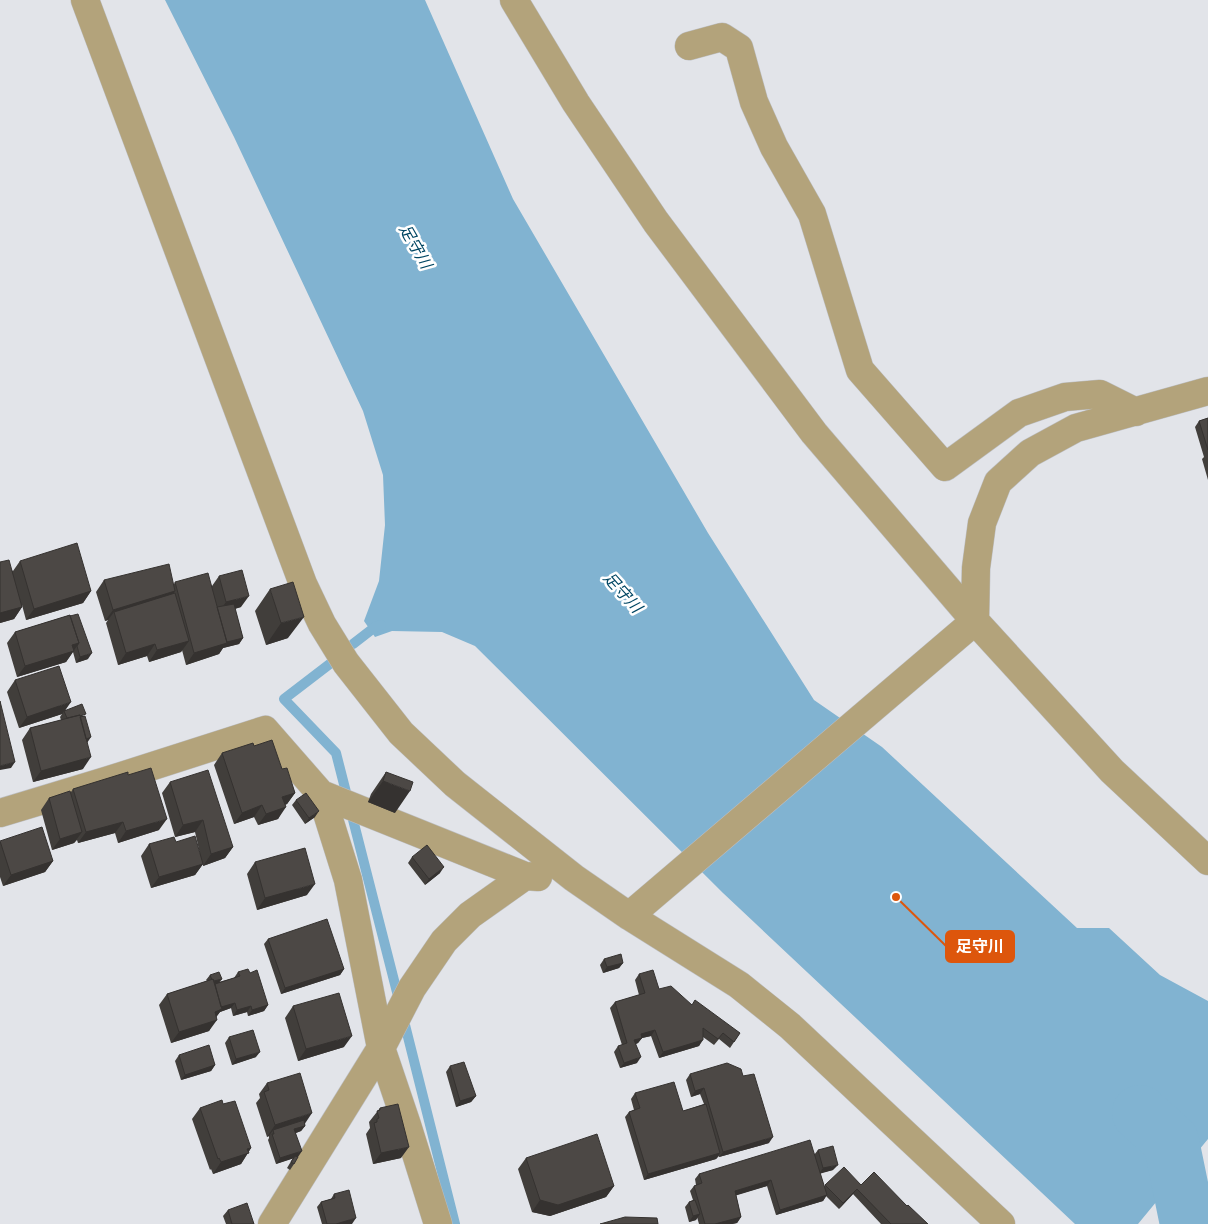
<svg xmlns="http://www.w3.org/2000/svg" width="1208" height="1224" font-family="Jost,'Noto Sans JP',sans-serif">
<rect width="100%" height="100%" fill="#e2e4e9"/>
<!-- water -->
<path fill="#81b3d1" d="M165 0H425L513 199 708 533 814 700 882 747 1077 928H1109L1160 975 1208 1001V1139L1138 1224H1075L723 893 475 646 442 632 392 631 375 637 364 621 379 581 385 525 383 475 363 411 234 137Z"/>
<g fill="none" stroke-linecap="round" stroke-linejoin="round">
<!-- stream -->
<path stroke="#81b3d1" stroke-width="10" d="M353 644 375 627 381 625
M331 663 284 699 336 753 399 1000
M403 1017 455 1224"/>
<!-- river -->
<path stroke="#81b3d1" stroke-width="56" d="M1140 1113 1171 1141 1188 1224"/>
<!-- street casing -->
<g stroke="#bdbfc3" stroke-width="29">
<path id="street" d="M85 0 303 584 322 624 346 663 401 733 455 784 574 878 629 916 739 985 790 1026 1001 1224
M514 0 576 103 656 222 814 433 975 621 1112 771 1208 861
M689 46 722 37 739 48 754 102 774 147 812 214 860 370 945 467 1019 413 1065 397 1100 394 1136 412
M321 794 348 880 381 1048 407 1125 438 1224
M0 813 106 781 265 730 321 794 525 876
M629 916 975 621 976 568 982 523 998 482 1030 453 1076 428 1208 391
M272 1224 381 1048 412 988 444 941 470 915 525 876 538 877"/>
</g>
<!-- street -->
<use href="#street" stroke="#b3a37b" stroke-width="28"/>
</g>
<!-- wall -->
<path fill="#413e3b" d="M1208 418V480L1202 459 1204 457 1195 427 1199 421Z
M20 561 91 591 83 603 26 620 22 605V607L14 619 0 623V562L13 571Z
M219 576 241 607 235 609 243 638 239 644 223 648 219 654 186 665 182 650 181 652 149 662 147 656 118 665 106 623 108 620 105 621 96 592 104 580 174 584 175 582 212 586Z
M270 589 288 638 266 645 255 611Z
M70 615 88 659 76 663 73 652 66 662 17 677 7 643 15 632Z
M15 680 66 710 84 716 87 743 83 769 33 782 22 740 30 728 61 720 60 717 62 714 19 728 7 692Z
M254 746 282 769 295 793 287 804 285 805 278 819 258 825 254 817 234 824 214 765 222 753Z
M386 772 395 813 368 802 371 794Z
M128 775 159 830 118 843 115 833 78 843 77 840 74 843 52 850 41 810 49 798 71 792 73 789Z
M170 782 233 847 225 858 203 866V864L195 875 151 888 141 856 149 844 176 842 200 854 195 832 175 837 162 793Z
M296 800 315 817 305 824 292 805Z
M0 842 53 861 45 872 3 886 0 877Z
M412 857 440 873 425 885 408 863Z
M255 862 307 895 257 910 247 874Z
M268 939 344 969 340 975 281 994 264 944Z
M604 959 623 963 619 968 603 973 600 965Z
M238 972 250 973 268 1005 264 1011 248 1016 247 1012 233 1016 231 1008 220 1012 216 1017 209 1031 171 1043 159 1005 167 994 207 981 206 980 210 975 222 979 219 982 234 978Z
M639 974 659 989 692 1005 740 1033 730 1048 719 1039 714 1045 703 1037 699 1046 659 1058 651 1036 642 1038 638 1043 636 1044 637 1063 620 1068 614 1052 618 1046 622 1045 610 1008 615 1002 639 995 635 980Z
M293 1006 344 1047 298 1061 285 1018Z
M229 1037 256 1057 232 1065 225 1043Z
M179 1055 215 1065 211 1071 181 1080 175 1061Z
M450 1066 476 1096 471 1102 456 1107 446 1072Z
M690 1074 769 1143 719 1157V1156L716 1159 644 1180 625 1117 629 1112 634 1110 631 1099 635 1093 683 1111 704 1104 700 1094 691 1097 686 1080Z
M267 1083 305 1124V1126L301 1131 296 1133 297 1157 294 1164 290 1170 287 1168 293 1158 276 1164 268 1140 269 1138V1136L267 1137 256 1103 260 1098 259 1094Z
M223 1104 251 1148 241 1164 213 1174 211 1169 210 1170 192 1119 200 1108Z
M380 1108 401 1158 373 1164 366 1134 370 1128 369 1122Z
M818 1150 833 1170 820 1173 824 1187 825 1185H861L907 1206 928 1224H881L853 1194 839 1209 826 1196 823 1201 776 1215 767 1186 736 1195 741 1217 737 1223 732 1224H699L697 1217 696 1220 689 1222 685 1207 689 1202 693 1200 690 1191 694 1186 696 1185 695 1179 699 1174 814 1155Z
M526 1158 614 1186 606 1197 550 1216 532 1212 518 1169Z
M334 1194 352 1224H322L317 1207 321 1202 331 1199Z
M228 1210 254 1224H226L223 1216Z"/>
<!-- shaded-wall -->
<path fill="#353230" d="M91 591 83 603 26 620 34 609Z
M175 591 167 602 114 612 108 620 105 621 113 610Z
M249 596 241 607 218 613 226 602Z
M22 607 14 619 0 623V613Z
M304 617 288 638 266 645 281 623Z
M243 638 239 644 223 648 219 654 186 665 194 653 223 643Z
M189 641 181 652 149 662 157 650Z
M79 643 66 662 17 677 25 666 72 645Z
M155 644 147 656 118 665 126 653Z
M92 653 88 659 76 663 80 657Z
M71 702 64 712V711L62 714 19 728 27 717Z
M91 737 87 743 82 740Z
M91 757 83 769 33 782 41 771Z
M15 762 11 768 0 770V766Z
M383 781 410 791 395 813 368 802Z
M295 793 287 804 274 808 282 797Z
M262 805 254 817 234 824 242 813Z
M286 807 278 819 258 825 266 814Z
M319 811 315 817 305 824 309 818Z
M167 819 159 830 118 843 126 831Z
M203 820 195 832 175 837 183 825Z
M123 822 115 833 78 843 86 832Z
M82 832 74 843 52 850 60 839Z
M233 847 225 858 203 866 211 854Z
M53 861 45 872 3 886 11 875Z
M203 864 195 875 151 888 159 877Z
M444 867 440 873 425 885 429 879Z
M315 884 307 895 257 910 265 898Z
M623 963 619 968 603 973 607 967Z
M344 969 340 975 281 994 285 988Z
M222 979 217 985 213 986V982Z
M235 1003 231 1008 220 1012 214 1020 215 1012 220 1007Z
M268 1005 264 1011 248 1016 252 1010Z
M251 1006 247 1012 233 1016 237 1010Z
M217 1020 209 1031 171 1043 179 1032Z
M655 1030 651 1036 642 1038 638 1043 630 1046 634 1040 641 1034Z
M352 1036 344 1047 298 1061 306 1049Z
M703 1040 699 1046 659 1058 663 1052Z
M260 1052 256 1057 232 1065 236 1059Z
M641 1057 637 1063 620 1068 624 1063Z
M215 1065 211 1071 181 1080 185 1075Z
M704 1088 700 1094 691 1097 695 1091Z
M476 1096 471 1102 456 1107 460 1101Z
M312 1113 304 1125 273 1130 269 1136 267 1137 275 1125Z
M305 1126 301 1131 290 1135 294 1129Z
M773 1137 769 1143 719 1157 723 1152Z
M409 1147 401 1158 373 1164 381 1153Z
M251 1148 241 1164 213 1174 221 1162 247 1149Z
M302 1151 298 1157 276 1164 280 1158Z
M720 1153 716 1159 644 1180 648 1174Z
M838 1165 833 1170 819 1174 823 1168Z
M771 1180 767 1186 731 1197 735 1191Z
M614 1186 606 1197 550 1216 532 1212 540 1200Z
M857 1189 853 1194 839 1209 843 1203Z
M827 1195 823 1201 776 1215 780 1210Z
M700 1214 696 1220 689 1222 693 1216Z
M741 1217 737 1223 732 1224H715Z
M356 1218 352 1224H336Z"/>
<!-- building -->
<path fill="#4c4845" stroke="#353230" d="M1208 418V450L1199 421Z
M77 543 91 591 34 609 20 561Z
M9 560 22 607 0 613V562Z
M169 564 175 591 113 610 104 580Z
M242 570 249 596 226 602 219 576Z
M208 573 227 643 194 653 175 582Z
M293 582 304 617 281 623 270 589Z
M175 593 189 641 157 650 155 644 126 653 114 612Z
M234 604 243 638 227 642 217 607Z
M78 614 92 653 80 657 77 646 79 643 70 616Z
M70 615 79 643 72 645 74 651 25 666 15 632Z
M59 666 71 702 27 717 15 680Z
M0 701 15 762 0 766Z
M82 704 86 714 80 716V715L67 718 64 711Z
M80 715 91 757 41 771 30 728Z
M85 716 91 737 86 739 80 717Z
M272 740 282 769 287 768 295 793 282 797 286 807 266 814 262 805 242 813 222 753 253 743 254 746Z
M151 768 167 819 126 831 123 822 86 832 73 789 128 772V775Z
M208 770 233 847 211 854 203 820 183 825 170 782Z
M386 772 413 782 410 791 383 781Z
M70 791 82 832 60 839 49 798Z
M306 793 319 811 309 818 296 800Z
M42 827 53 861 11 875 0 841Z
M195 836 203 864 159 877 149 844 174 837 176 842Z
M427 845 444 867 429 879 412 857Z
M305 848 315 884 265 898 255 862Z
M327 919 344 969 285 988 268 939Z
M621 954 623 963 607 967 604 959Z
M248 969 250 973 257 970 268 1005 252 1010 251 1006 237 1010 235 1003 221 1007 215 984 240 976 238 972Z
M653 970 659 989 671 986 692 1005 695 1000 740 1033 734 1042 723 1033 718 1039 703 1028V1040L663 1052 655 1030 641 1034 642 1038 634 1040 641 1057 624 1063 618 1046 627 1043 615 1002 645 993 639 974Z
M219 972 222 979 214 981 213 979 212 980 210 975Z
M213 979 222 1009 215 1012 217 1020 179 1032 167 994Z
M339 993 352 1036 306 1049 293 1006Z
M253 1030 260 1052 236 1059 229 1037Z
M209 1045 215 1065 185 1075 179 1055Z
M464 1062 476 1096 460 1101 450 1066Z
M727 1063 741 1069 743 1076 754 1074 773 1137 723 1152 704 1088 695 1091 690 1074Z
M300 1073 312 1113 275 1125 264 1092 269 1090 267 1083Z
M674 1082 683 1111 706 1104 720 1153 648 1174 629 1112 640 1108 635 1093Z
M222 1100 223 1104 235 1101 251 1148 247 1149 249 1153 221 1162 219 1158 218 1159 200 1108Z
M398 1104 409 1147 381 1153 374 1123 377 1122V1119L379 1118 377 1111 380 1110V1108Z
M304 1120 305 1126 294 1129 302 1151 280 1158 272 1134H274L273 1130Z
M597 1134 614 1186 558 1205 540 1200 526 1158Z
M810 1140 827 1195 780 1210 771 1180 735 1191 741 1217 715 1224H705L694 1186 702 1183 699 1174Z
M833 1146 838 1165 823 1168 818 1150Z
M295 1156 298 1157 294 1164 291 1162Z
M844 1167 861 1185 874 1172 907 1206 908 1205 928 1224H891L857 1189 843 1203 825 1185Z
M349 1190 356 1218 336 1224H327L321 1202 335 1198 334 1194Z
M695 1200 700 1214 693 1216 689 1202Z
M247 1203 254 1224H232L228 1210Z
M625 1217 657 1218 658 1224H600Z"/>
<g text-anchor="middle" stroke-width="5" stroke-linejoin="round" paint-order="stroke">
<!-- water labels -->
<g font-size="16" font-style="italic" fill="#004663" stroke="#fff">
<text transform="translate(416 246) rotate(60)" y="6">足守川</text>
<text transform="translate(623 592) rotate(48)" y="6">足守川</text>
</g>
</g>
<!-- callouts -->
<path fill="none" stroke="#dd560c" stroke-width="2" d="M896 897L946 946"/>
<circle fill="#dd560c" stroke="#fff" stroke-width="2" cx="896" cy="897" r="5"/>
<rect fill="#dd560c" stroke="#dd560c" stroke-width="2" x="946" y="931" width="68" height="31" rx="5"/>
<g font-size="16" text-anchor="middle" font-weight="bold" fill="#fff">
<text x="980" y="952">足守川</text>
</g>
</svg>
